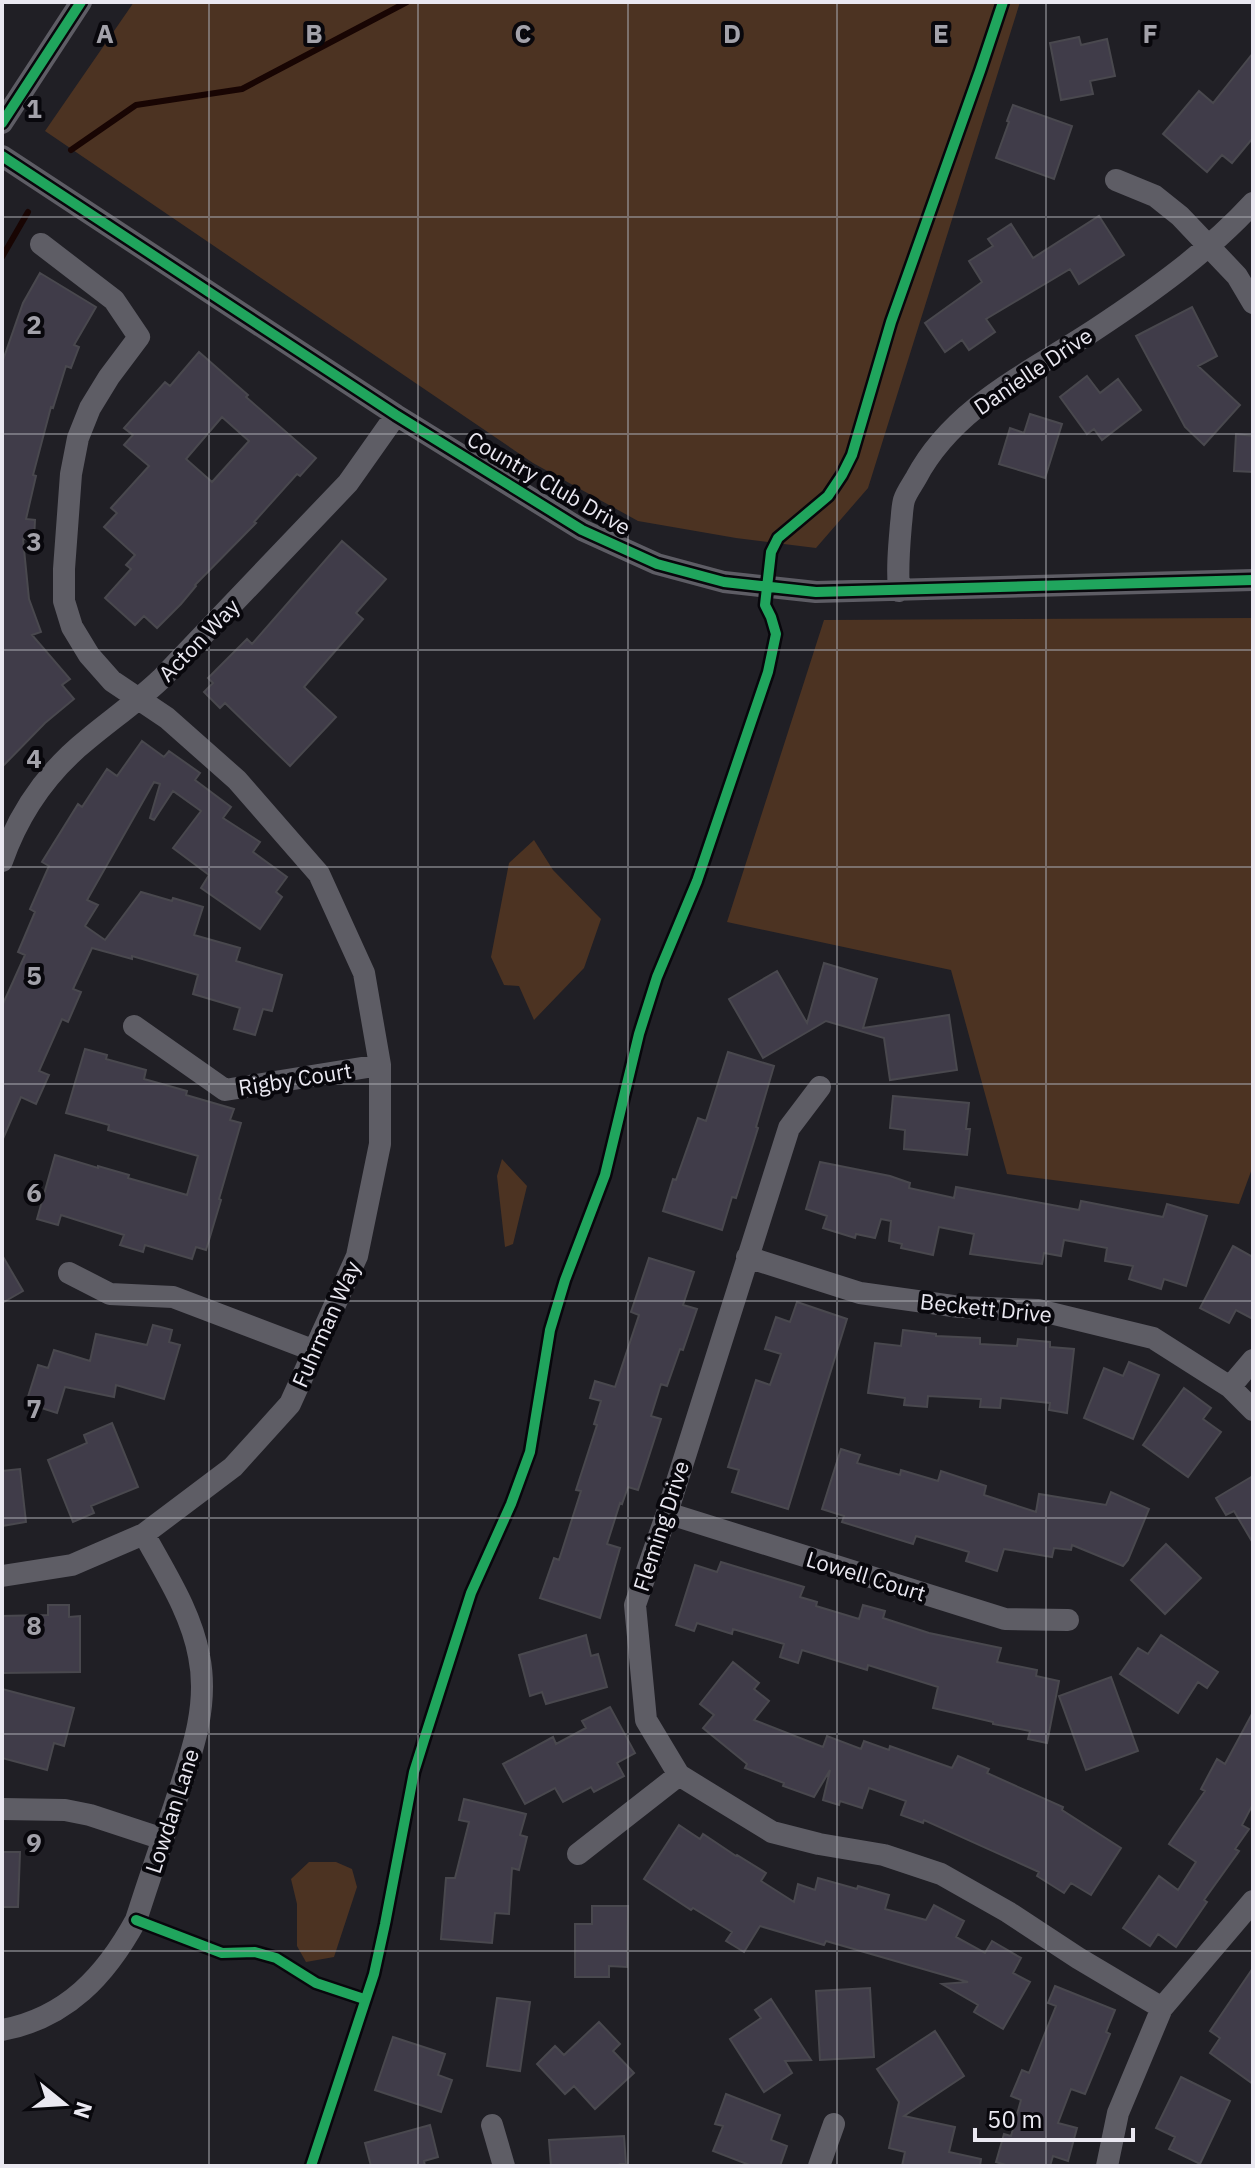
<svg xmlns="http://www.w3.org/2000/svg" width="1255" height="2168" font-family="'IBM Plex Sans',sans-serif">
<rect width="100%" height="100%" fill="#201f25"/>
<!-- green -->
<path fill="#4c3322" d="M134 2H1020L868 488 816 548 736 538 638 521 533 463 45 131Z
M1253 618V1166L1239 1204 1007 1174 951 970 727 922 824 620Z
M534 840 553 870 601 919 584 968 534 1020 519 986 504 985 491 957 509 863Z
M502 1159 527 1186 513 1244 505 1247 497 1176Z
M309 1862H336L352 1869 357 1887 334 1957 306 1962 297 1946V1904L291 1879Z"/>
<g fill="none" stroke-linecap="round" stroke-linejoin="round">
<!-- stream -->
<path stroke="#180503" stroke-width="6" d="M71 150 136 105 242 89 407 2
M2 257 28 212"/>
</g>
<!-- building -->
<path fill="#403c49" stroke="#49484e" stroke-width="2" fill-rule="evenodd" d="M1079 37 1081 45 1107 39 1115 76 1090 81 1093 94 1061 100 1050 43Z
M1253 53V138L1232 163 1222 155 1207 172 1163 134 1199 91 1213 103Z
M1013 105 1072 126 1054 179 996 158 1009 122 1007 121Z
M1099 216 1124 255 1079 284 1070 269 986 319 995 332 969 350 962 340 945 352 925 323 982 282 969 261 993 246 988 239 1011 224 1033 258Z
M40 273 96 307 74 345 79 347 71 368 66 366 53 408 51 407 33 475 36 476 26 519 35 520 34 540 23 539 29 599 41 632 32 635 70 679 62 685 74 699 45 723 2 767V363L23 303Z
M1192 307 1217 356 1198 366 1240 405 1204 445 1185 427 1136 336Z
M199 352 248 395 246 397 316 458 300 476 297 474 254 522 256 523 195 585 196 586 181 604 157 628 144 616 135 625 105 598 131 569 126 565 135 555 104 527 117 513 111 508 149 466 124 445 133 435 124 428 165 382 170 386ZM222 417 249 441 212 482 186 459Z
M1087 376 1100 393 1118 379 1141 410 1102 440 1094 429 1087 434 1060 397Z
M1030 414 1062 424 1045 478 999 464 1010 428 1024 433Z
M1236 434 1253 436V472L1234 471Z
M342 541 386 579 356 613 363 619 304 687 336 717 290 766 225 703 220 708 204 692 213 683 208 678 247 639 252 644Z
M142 741 164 757 169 751 200 773 195 780 231 807 223 818 260 842 253 852 287 877 276 892 282 897 260 929 201 888 209 875 173 848 201 811 173 791 154 820 150 818 160 784 154 782 87 900 98 905 85 926 105 940 141 892 172 901 173 898 203 907 194 935 240 948 236 961 282 975 272 1011 263 1009 255 1035 234 1029 240 1008 193 994 198 975 132 956V959L92 948 73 989 81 992 68 1022 62 1019 39 1071 49 1075 36 1104 21 1097 2 1141V1006L25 955 18 952 35 912 30 909 49 866 42 862 78 804 82 807 107 769 117 776Z
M824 963 877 979 863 1028 949 1015 957 1070 890 1080 884 1038 826 1021 763 1058 729 999 777 971 807 1023Z
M85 1049 107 1055 106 1059 146 1070 144 1079 187 1091 186 1095 234 1109 230 1120 241 1123 219 1199 221 1200 206 1250 196 1247 192 1259 145 1245 143 1252 120 1245 124 1235 61 1215 58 1225 37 1219 55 1155 98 1168V1166L129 1175 128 1178 187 1195 198 1156 108 1130 109 1125 66 1113Z
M728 1052 774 1066 756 1127 758 1128 736 1198 732 1197 722 1230 663 1211 673 1179 676 1180 698 1118 706 1121Z
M893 1096 969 1103 966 1129H970L967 1155 904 1149 905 1130 890 1128Z
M820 1162 890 1176 910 1183 909 1188 954 1198 956 1187 1079 1210 1081 1201 1163 1217 1167 1204 1207 1216 1186 1286 1164 1279 1161 1289 1129 1279 1133 1266 1105 1261 1107 1248 1064 1240 1061 1256 1044 1253 1042 1264 970 1254 974 1234 939 1227 933 1255 901 1248 902 1244 889 1241 891 1221 881 1219 875 1238 856 1234 855 1238 823 1228 827 1216 806 1209Z
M1233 1246 1253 1257V1319L1236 1310 1229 1323 1200 1308Z
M2 1255 23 1291 2 1303Z
M649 1258 694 1272 683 1305 697 1309 683 1350 680 1349 667 1386 661 1384 651 1416 661 1419 638 1490 628 1487 622 1504 620 1503 607 1544 620 1548 600 1618 540 1598 554 1558 559 1560 581 1491 576 1490 597 1425 594 1424 601 1401 590 1398 595 1381 615 1387 639 1315 631 1312Z
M797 1302 847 1319 788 1509 732 1492 739 1470 728 1467 756 1380 770 1385 781 1354 765 1349 776 1317 790 1322Z
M153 1325 172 1330 169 1342 180 1345 164 1399 116 1385 114 1397 65 1387 57 1413 26 1403 38 1365 48 1368 54 1350 90 1361 96 1334 147 1345Z
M903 1330 936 1334V1336L980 1338V1344L1017 1346 1018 1339 1050 1342V1347L1074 1349 1067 1413 1049 1410 1050 1403 1001 1398 1000 1408 980 1407 981 1399 928 1396 927 1407 904 1405 905 1398 868 1393 875 1343 901 1346Z
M1129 1362 1159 1375 1133 1439 1084 1418 1104 1368 1123 1376Z
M1184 1388 1211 1408 1203 1419 1221 1432 1188 1477 1143 1445Z
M112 1423 138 1487 91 1506 94 1513 73 1522 48 1460 87 1443 84 1435Z
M841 1449 860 1455 857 1463 900 1475 901 1470 938 1481 941 1471 986 1486 984 1495 1036 1512 1039 1494 1106 1505 1111 1492 1149 1509 1128 1560 1123 1566 1072 1545 1071 1550 1054 1548 1052 1557 1004 1549 997 1571 966 1561 969 1552 916 1536 913 1544 842 1522 844 1516 822 1509Z
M20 1469 26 1522 2 1526V1471Z
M1253 1476V1543L1234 1511 1226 1515 1216 1498Z
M1166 1544 1201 1578 1165 1614 1131 1580Z
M721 1562 804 1587 800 1597 817 1602 816 1606 859 1619 863 1605 885 1611 883 1618 929 1633 1001 1648 997 1662 1037 1670 1036 1676 1059 1681 1047 1743 1028 1739 1030 1731 993 1724V1722L933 1708 938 1687 868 1665 867 1670 802 1650 798 1663 780 1657 784 1644 733 1629 732 1634 697 1623 694 1631 676 1625 695 1565 717 1572Z
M48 1605H69V1617L80 1616V1672L2 1673V1616L48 1615Z
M586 1635 591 1656 598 1654 607 1687 546 1704 542 1692 530 1696 519 1655Z
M1161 1635 1218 1672 1207 1688 1198 1682 1178 1713 1120 1674 1138 1648 1148 1654Z
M733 1662 759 1683 754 1689 769 1701 754 1720 823 1747 827 1736 861 1749 864 1741 889 1750 890 1746 952 1768 958 1756 989 1769 987 1773 1063 1807 1062 1810 1121 1848 1091 1895 1071 1883 1064 1893 1037 1876 1039 1872 924 1820 923 1823 901 1815 906 1801 869 1788 862 1808 840 1801 839 1805 823 1800 830 1770 814 1797 783 1786 784 1783 745 1768 747 1764 703 1728 714 1715 700 1704Z
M1111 1677 1138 1751 1086 1770 1059 1696Z
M2 1689 74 1708 64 1746 54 1743 47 1770 2 1758Z
M610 1707 635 1753 617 1763 624 1776 594 1792 591 1787 563 1802 555 1788 525 1804 503 1764 553 1737 556 1744 586 1728 582 1721Z
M1253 1712V1804L1242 1825 1249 1829 1235 1849 1239 1851 1204 1900 1207 1902 1176 1947 1158 1934 1150 1946 1123 1928 1159 1876 1178 1890 1196 1862 1169 1844 1205 1791 1201 1789 1217 1759 1225 1764Z
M464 1799 526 1814 520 1835 527 1837 519 1870 512 1868 509 1914 495 1913 492 1943 441 1939 446 1878H455L469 1822 459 1820Z
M679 1825 700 1839 703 1834 736 1856 737 1855 766 1873 761 1881 794 1902 798 1884 815 1890 818 1878 857 1889 858 1886 889 1895 885 1909 926 1920 934 1905 964 1921 956 1937 985 1953 992 1941 1021 1958 1013 1973 1030 1982 1003 2029 974 2012 978 2005 942 1984 968 1982 826 1941 824 1945 760 1926 744 1952 726 1941 732 1932 693 1908 691 1910 644 1879Z
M2 1852H20L18 1907H2Z
M592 1906H628L627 1967 609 1966V1977H575V1924H592Z
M1253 1968V2084L1210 2053 1220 2038 1210 2031Z
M1055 1986 1115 2010 1106 2032 1110 2034 1085 2094 1071 2089 1058 2123 1077 2128 1068 2161 1053 2156 1050 2166H1009L996 2162 1004 2134 1011 2136 1021 2100 1011 2096 1022 2070 1029 2073 1056 2006 1048 2003Z
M870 1988 874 2057 820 2060 816 1991Z
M497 1998 530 2002 520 2071 487 2066Z
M771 1999 811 2060 785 2061 792 2073 764 2092 730 2039 761 2018 755 2010Z
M599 2022 620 2044 613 2051 634 2073 595 2109 574 2086 565 2094 537 2064 555 2046 564 2055Z
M935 2031 964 2076 904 2116 955 2127 949 2152 981 2159 980 2166H902L905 2152 889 2148 899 2102 877 2069Z
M393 2037 445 2054 438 2075 452 2080 441 2112 375 2090Z
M1181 2077 1230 2101 1200 2164 1169 2149 1175 2137 1156 2128Z
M726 2094 780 2115 771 2140 787 2146 780 2166H752L713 2151 723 2126 715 2124Z
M430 2125 438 2157 424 2161 425 2166H371L365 2143Z
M624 2136 626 2164H620L621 2166H551L549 2140Z"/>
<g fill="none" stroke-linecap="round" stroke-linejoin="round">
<!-- minor -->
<path stroke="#5e5d65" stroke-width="22" d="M2 123 81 2
M2 156 396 415 582 530 657 564 724 582 816 592 1253 580
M1116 180 1155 196 1180 216 1237 276 1253 303
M899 591C897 568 899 547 901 524 902 517 902 507 904 500 906 493 912 485 916 478 954 406 1031 372 1096 329 1152 292 1208 252 1253 203
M2 861C19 813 48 771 88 739 112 719 138 701 161 679L348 483 396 415
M134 1026 225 1090 380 1065
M820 1087 789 1128 667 1513 635 1605 646 1720 679 1775 772 1832 819 1844 884 1855 941 1874 1008 1912 1078 1958 1162 2008
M747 1257 860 1293 960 1307 1038 1310 1153 1338 1230 1387 1253 1410
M69 1273 110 1294 173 1297 315 1351
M1230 1387 1253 1360
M667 1513 1005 1619 1068 1620
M2 1576 72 1565 144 1534 233 1467 290 1404 357 1256 380 1144V1065L364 973 319 874 237 780 167 718 112 681 89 655 72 627 64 601V569L71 474 78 438 90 408 109 377 139 337 114 300 41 244
M2 1809 65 1810 90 1815 163 1839
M578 1854 679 1775
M2 2030C67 2018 106 1975 136 1920 148 1883 160 1847 173 1810 189 1760 210 1709 199 1656 191 1612 165 1573 144 1534
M492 2125 504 2166
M819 2166 834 2124
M1107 2166 1118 2113 1162 2008 1253 1901"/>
<!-- cycleway casing -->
<g stroke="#08070c" stroke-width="15">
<path id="cycleway" d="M2 123 81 2
M2 156 396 415 582 530 657 564 724 582 816 592 1253 580
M136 1920 222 1953 255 1952 276 1958 316 1983 364 1999
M311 2166 374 1974 385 1924 414 1772 424 1740 471 1593 511 1504 530 1452 550 1330 565 1280 605 1175 639 1034 657 977 697 881 768 672 776 634 771 617 765 605 771 552 778 538 828 496 842 475 852 455 891 322 980 71 1003 2"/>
</g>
<!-- cycleway -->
<use href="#cycleway" stroke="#20a55d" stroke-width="10"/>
</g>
<!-- grid -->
<path fill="none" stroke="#a3a2aa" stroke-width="2" stroke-opacity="0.55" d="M209 2V2166M418 2V2166M628 2V2166M837 2V2166M1046 2V2166M2 217H1253M2 434H1253M2 650H1253M2 867H1253M2 1084H1253M2 1301H1253M2 1518H1253M2 1734H1253M2 1951H1253"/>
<g text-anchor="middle" stroke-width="8" stroke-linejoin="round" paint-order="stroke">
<!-- street labels -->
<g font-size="22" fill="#eae8f1" stroke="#08070c">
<text transform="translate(1033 371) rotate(-34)" y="8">Danielle Drive</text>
<text transform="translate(549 483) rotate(30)" y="8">Country Club Drive</text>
<text transform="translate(199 640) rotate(-46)" y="8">Acton Way</text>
<text transform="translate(295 1079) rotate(-9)" y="8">Rigby Court</text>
<text transform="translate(986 1308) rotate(6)" y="8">Beckett Drive</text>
<text transform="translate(326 1324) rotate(-66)" y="8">Fuhrman Way</text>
<text transform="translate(661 1526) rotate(-72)" y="8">Fleming Drive</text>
<text transform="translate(866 1576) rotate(17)" y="8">Lowell Court</text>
<text transform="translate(172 1811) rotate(-72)" y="8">Lowdan Lane</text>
</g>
</g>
<g font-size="26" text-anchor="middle" font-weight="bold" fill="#a3a2aa" stroke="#08070c" stroke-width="8" stroke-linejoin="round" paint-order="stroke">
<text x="105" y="43">A</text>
<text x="314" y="43">B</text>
<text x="523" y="43">C</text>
<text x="732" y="43">D</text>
<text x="941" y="43">E</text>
<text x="1150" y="43">F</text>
<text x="34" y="118">1</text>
<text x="34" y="334">2</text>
<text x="34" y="551">3</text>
<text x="34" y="768">4</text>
<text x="34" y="985">5</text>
<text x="34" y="1202">6</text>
<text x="34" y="1418">7</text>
<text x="34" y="1635">8</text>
<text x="34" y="1852">9</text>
</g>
<!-- border -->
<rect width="1255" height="2168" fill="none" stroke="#eae8f1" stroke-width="8"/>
<!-- north arrow -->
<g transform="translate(64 2104) rotate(108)" stroke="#08070c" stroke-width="6" paint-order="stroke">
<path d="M0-6L14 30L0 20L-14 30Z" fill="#eae8f1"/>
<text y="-12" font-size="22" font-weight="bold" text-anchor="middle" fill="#eae8f1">N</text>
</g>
<!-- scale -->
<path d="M975 2128v12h158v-12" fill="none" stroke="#eae8f1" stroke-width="4"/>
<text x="987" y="2128" font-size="24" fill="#eae8f1" stroke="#08070c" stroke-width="6" paint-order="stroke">50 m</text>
</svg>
